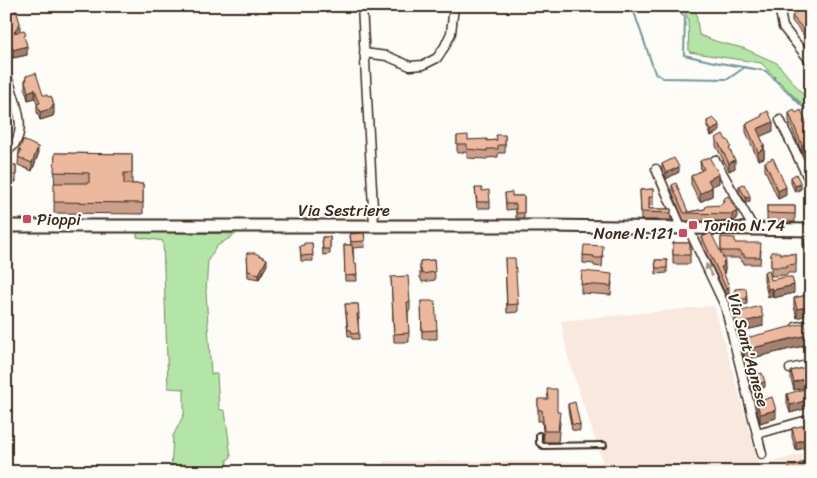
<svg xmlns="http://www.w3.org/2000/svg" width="817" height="478" font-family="Sriracha,sans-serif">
<rect width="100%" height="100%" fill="#fdfcf7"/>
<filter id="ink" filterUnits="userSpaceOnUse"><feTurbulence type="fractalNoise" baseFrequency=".02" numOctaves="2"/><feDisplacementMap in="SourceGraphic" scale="10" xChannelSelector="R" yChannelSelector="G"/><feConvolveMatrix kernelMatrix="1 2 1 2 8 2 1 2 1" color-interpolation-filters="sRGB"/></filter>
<g filter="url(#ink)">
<!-- built -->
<path fill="#f8e8dd" d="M714 306 759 465 811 452V472H383V461L603 462 568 358 561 321Z"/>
<!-- green -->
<path fill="#b3e5a6" stroke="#778862" d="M682 6H691L696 12 699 35 718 42 743 48 777 63 807 99 801 103 761 63 689 52 688 19Z
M137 232 236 234 217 246 208 260 206 292 211 374H217L219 409 225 411 231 457 227 460 228 472H171L173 436 184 414V389L168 388 163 241 137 237Z"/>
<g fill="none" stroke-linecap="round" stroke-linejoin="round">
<!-- stream -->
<path stroke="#6d9797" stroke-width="2" d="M632 6 655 73 663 78 728 79 745 67
M675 6 685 17 684 55 714 62 766 71 803 107 811 109"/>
<!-- lane casing -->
<g stroke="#3b2a1e" stroke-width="8">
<path id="lane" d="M539 435V443L543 446 604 445"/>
</g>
<!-- street casing -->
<g stroke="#3b2a1e" stroke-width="11">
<path id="street" d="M362 6 374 226
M779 6 783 27 811 62
M364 53 387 56 410 66 423 65 437 58 445 46 451 33 454 6
M6 73C13 96 33 135 6 152
M780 120 811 184
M715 160 754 229
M656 169 682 229
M691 229V234L725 306 762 454
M796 327 811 324
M790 369 811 364
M757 434 811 419"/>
</g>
<!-- secondary casing -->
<g stroke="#3b2a1e" stroke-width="15">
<path id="secondary" d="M6 226H551L811 230"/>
</g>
<!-- lane -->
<use href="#lane" stroke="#fdfcf7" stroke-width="4"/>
<!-- street -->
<use href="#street" stroke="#fdfcf7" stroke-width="8"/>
<!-- secondary -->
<use href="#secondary" stroke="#fdfcf7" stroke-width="11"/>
</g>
<!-- wall -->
<path fill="#cb9f89" stroke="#3b2a1e" d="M6 13 20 31 26 43 27 55 13 58 6 37Z
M792 16 811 20V44L792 21Z
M26 76 43 95 54 114H53V116L40 120 37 112V103L35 98 28 100 25 89V80H26Z
M789 113H796L811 133V171L807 163V157L805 152 802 153 789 121Z
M762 114 773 131 760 136 764 145V158L758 160 746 132V124L762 117Z
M707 121 720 131 711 136 707 127Z
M505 135V153H498V157L487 158V159L467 158V152L457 153V136L468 140 487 141 496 140Z
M716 138 726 140 731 153 735 168 729 171 716 146Z
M19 150 38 155 32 171 18 165Z
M55 153 132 154V184H143V214L54 213Z
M700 161 719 183 712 186V196L700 202 691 184V176L701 171Z
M765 162 786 195 778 199 765 170Z
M662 164 679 172 666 179 662 170Z
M6 165H16V182H7V185H6Z
M791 177 801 189 795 192 791 183Z
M811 183 809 202 805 194V186Z
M672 185 688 212 705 209 721 205 723 202V199L737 219 732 221H684L672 192Z
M739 186 750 201 746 203 739 192Z
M475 188 482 191 490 202V208H477Z
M653 189V205H649V209H671V220H641L640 190Z
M505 193 512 196H524V218H516V209L506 210Z
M767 206H795V222H767Z
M364 233 365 247 353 248 354 263H356L357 281H345L344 245H351L350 234Z
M811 235 808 261 803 245V237Z
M322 237H330V254L323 255Z
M702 237 721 253V237L735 243 761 250 760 264H744V262H741V258H723L725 269 724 274 729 294 726 295 702 245Z
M312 243 313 261H301L300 246Z
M673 243H690V264H673Z
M771 252 780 254H796V273H787V275L771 276Z
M247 253 267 265 259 279 248 277Z
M583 255H603L602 267 594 266V264L583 263Z
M505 258 518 304V312L507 313Z
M434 260 435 280 422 282 421 278H420V261Z
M655 260H667V273L656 274Z
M764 272 771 280 794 293 773 298 772 296 768 297 764 280Z
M391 277 410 302V310L408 311 409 342H394Z
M612 282 611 295 581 293V284Z
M735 289 747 299V304L743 305V309L736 310Z
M811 294 797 318 794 307V298Z
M421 301 437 330V339H422Z
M345 304H358L359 319H358L359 339H352L351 336H348Z
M735 313 763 326 737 332 735 321Z
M811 331V353H809L807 345 744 360 742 349V339Z
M811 366 794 390 791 379V371Z
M750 376 765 387 752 391 750 382Z
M787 394 808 408 790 413 787 403Z
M538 399 557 412 560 423 558 442H544L542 421H538Z
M757 402 776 418 760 423 757 410Z
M568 404 580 425V431L572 430 568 409Z
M792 428 809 447 796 450 792 437Z"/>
<!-- shaded-wall -->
<path fill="#a5826f" stroke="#3b2a1e" d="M6 6H18V7L6 10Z
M20 23V31L14 41V33Z
M27 46V55L13 58V50Z
M35 89V98L28 100V92Z
M54 105V114H53V116L40 120V112Z
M11 119V127L6 135V127Z
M773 122V131L757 138V129Z
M720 125V131L711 136V131Z
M805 144V152L802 153V145Z
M764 145V158L758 160V152L762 146Z
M38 147V155L32 171V163Z
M735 160V168L729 171V163Z
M679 167V172L666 179V173Z
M719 174V183L708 188V180Z
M801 184V189L795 192V186Z
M712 187V196L700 202V194Z
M786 187V195L778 199V191Z
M809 193H811V201L809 202Z
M750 196V201L746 203V198Z
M737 211V219L732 221V214Z
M811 252V260L808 261V253Z
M267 259V265L259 279V274Z
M725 261V269L724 274 721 267 723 262Z
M794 285V293L773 298V290Z
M729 286V294L726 295V288Z
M772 288V296L768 297V289Z
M811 306V314L797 318V309Z
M763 317V326L737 332V324Z
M807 335V345L744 360V350Z
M811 342V353H809V343Z
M811 377V386L794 390V382Z
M765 382V387L752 391V385Z
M808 400V408L790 413V405Z
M776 410V418L760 423V414Z
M809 438V447L796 450V442Z"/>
<!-- building -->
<path fill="#ecb99f" stroke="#3b2a1e" d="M801 8 811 20V38L792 16Z
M16 10 20 23 14 33 24 30 26 35 24 36 27 46 13 50 6 29V13Z
M36 73 43 95H47L48 97 51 96 54 105 52 106 53 108 40 112 37 104 40 103 35 89 28 92 25 80H27L26 76Z
M794 110 796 113 801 110 811 133V162L807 155 810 154 805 144 802 145 789 113Z
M768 111 773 122 757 129 764 145 762 146 764 149 758 152 746 124 762 116V114Z
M6 117 11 119 6 127Z
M713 118 720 125 711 131 707 121Z
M723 134 726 140H728L731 147 729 148 735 160 729 163 716 138Z
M468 135V140L487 139V141L497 140 496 135H505V145H498V149H487V151L467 149V144H457V136Z
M23 140 38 147 32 163 18 157 21 151 19 150Z
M55 153 132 154V173H124V184H143V203L54 202V183H89V173L54 172Z
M709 157 719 174 708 180 712 187 700 194 691 176 704 169 700 161Z
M674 158 679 167 666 173 662 164Z
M773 158 786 187 778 191 765 162Z
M6 165H16V175H7V178H6Z
M796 174 801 184 795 186 791 177Z
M676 183 688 212 705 209 706 206 721 205 724 201 723 199 728 196 737 211 732 214 684 213 672 185Z
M811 183V193H809L805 186Z
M744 184 750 196 746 198 739 186Z
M475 188H482V191L489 190 490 202H477Z
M653 189V197H649V209H671V213L641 212 640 190Z
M512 192V196H524V213H516V204H506L505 193Z
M767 206H795V214L767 213Z
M364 233 365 241 351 242 350 234Z
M711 233 725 261 723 262 724 266 721 267 729 286 726 288 702 237Z
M811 235V252L808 253 803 237Z
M322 237H330V249H323Z
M721 237 735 238V243H761L760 257H744V254H741V251H721Z
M304 243H312L313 255 301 256 300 246 304 245Z
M673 243H690V255H673Z
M344 245H352L354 263H356L357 275 345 276Z
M584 245 603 246 602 258H594V256L583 255Z
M771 252H780V254H796V264L787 265V267H771Z
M247 253H255L267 259 259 274 248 271Z
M505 258H515L518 304 507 305Z
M434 260 435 272 422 274 421 269H420V261Z
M655 260H667V268H656Z
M769 270 771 280 785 277H792L794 285 773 290 772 288 768 289 764 272Z
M582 271 612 274 611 286 581 284Z
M408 276 410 302H407L409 333 394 334 391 277Z
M746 288 747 299H742L743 304H736L735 289Z
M811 294V306L797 309 794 298Z
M421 301H435L437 330 422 331Z
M345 304H358L359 314H357L359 333 352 334 351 330H348Z
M760 306 763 317 737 324 735 313Z
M805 323 807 332 811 331V342L809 343 807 335 744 350 742 339Z
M811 366V377L794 382 791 371Z
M762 373 765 382 752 385 750 376Z
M547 389H557V412H560L558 431H544L542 410H538V399H548Z
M804 389 808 400 790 405 787 394Z
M772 397 776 410 760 414 757 402Z
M575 402 580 425 572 424 568 404Z
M805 425 809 438 796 442 792 428Z
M800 463H811V472H789V466H796Z"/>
<!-- one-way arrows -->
<defs><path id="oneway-solid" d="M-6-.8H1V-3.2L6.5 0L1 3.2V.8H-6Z" transform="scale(1.25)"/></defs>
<use fill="#9c938a" href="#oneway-solid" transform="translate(709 270) rotate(-116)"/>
</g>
<!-- markers -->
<g fill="#d1495b" stroke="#fdfcf7" stroke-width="2">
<rect x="22" y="214" width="10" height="10" rx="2.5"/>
<rect x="688" y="220" width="10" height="10" rx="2.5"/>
<rect x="678" y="228" width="10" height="10" rx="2.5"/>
</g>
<g text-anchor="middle" stroke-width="4" stroke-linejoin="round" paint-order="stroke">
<!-- street labels -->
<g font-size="16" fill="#3b2a1e" stroke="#fdfcf7">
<text x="344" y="216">Via Sestriere</text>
<text transform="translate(749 350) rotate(75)" y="6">Via Sant'Agnese</text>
</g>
<!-- poi labels -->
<g font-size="16" fill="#3b2a1e" stroke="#fdfcf7" text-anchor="start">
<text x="37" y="225">Pioppi</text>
<text x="703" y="231">Torino N.74</text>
<text x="673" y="239" text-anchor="end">None N.121</text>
</g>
</g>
<!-- margin -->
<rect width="817" height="478" fill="none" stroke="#fdfcf7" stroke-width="25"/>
<rect x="12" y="12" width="792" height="453" fill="none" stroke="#3b2a1e" stroke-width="2" filter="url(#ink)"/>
</svg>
